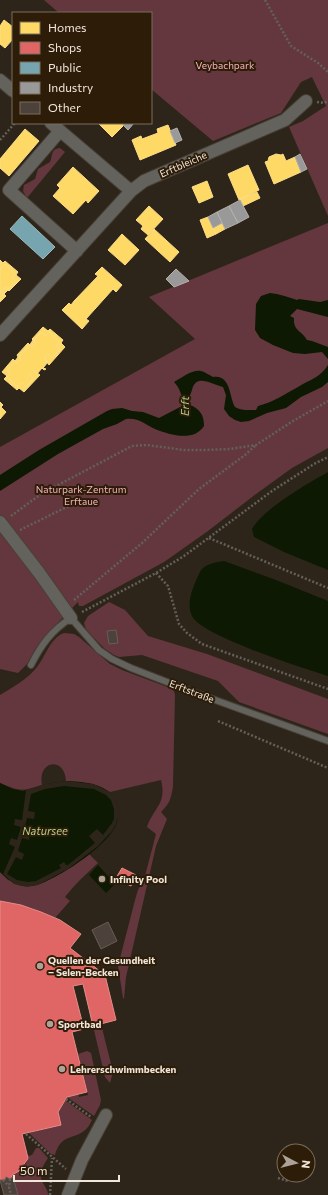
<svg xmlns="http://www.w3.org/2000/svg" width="328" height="1195" font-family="Commissioner,sans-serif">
<rect width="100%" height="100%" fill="#2e251a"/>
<!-- green -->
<path fill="#63373d" d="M44 0H328V216L289 127 303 121 326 106 312 77 301 82 281 113 213 141 151 89V13H59Z
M60 148 65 152 27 198 23 191 24 185 35 179 38 169 50 162C53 156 50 149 60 148Z
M328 223V448L292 468 256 494 208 531 164 562 83 606H79L78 602 47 634 36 648 27 664 18 673 0 669V447L195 339 149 297Z
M109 602 125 610 148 636 207 654 328 699V734L239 702 218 681 142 655 119 657 114 655 105 649 92 636 86 629 84 623 88 616Z
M64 633 74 634 79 637 110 664 122 670 170 688 174 691 175 695 173 786C171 799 170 803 161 812L167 819 156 846 126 977 124 999 123 998 118 966 135 900 138 890 145 876 156 834 147 827C154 807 167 804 161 780L110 792 93 784 66 781C65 756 37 760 42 785 22 792 19 791 0 783V695C13 687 28 679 37 667 46 656 50 638 64 633Z
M89 854 98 863C86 874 75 884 65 897L70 901 55 918 31 908 0 901V872L8 880 31 886 54 877 73 866Z
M101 1024 113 1072 110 1083 105 1077 93 1026Z
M87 1051 91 1053 101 1100 100 1105 94 1116 67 1097 78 1094 79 1097 88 1095 78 1054Z
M65 1100 92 1120C90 1124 88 1128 84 1131 72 1140 61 1134 55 1155L51 1154 29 1133 60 1125 58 1112Z
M36 1148H39L48 1158C43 1165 38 1174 43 1183 45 1187 48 1190 48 1195H18L13 1177 12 1178V1175C19 1171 28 1165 28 1156L32 1155Z"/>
<!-- water -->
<path fill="#0d1902" d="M270 293C279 294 288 297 297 300L299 299 320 302 328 300V317L297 309 290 316 294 318C293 331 301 330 307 340L312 341 328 347V359L322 352 305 354 293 353 273 345 260 338 255 330 256 304 261 296Z
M328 365V382L322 387 301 397 286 408 267 413 249 421 241 422 235 420 229 416 224 409 226 395 223 387C211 384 196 373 192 390 190 396 187 399 190 405 200 409 204 415 204 426 194 442 170 435 155 429 146 425 138 417 126 419L117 424 103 429 58 454 0 491V475L39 450 107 411 112 409 122 408 132 411 143 412 159 418 182 406 184 401C180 393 180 388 174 382 181 378 193 369 201 371 205 372 209 375 213 377 231 374 229 397 235 407 241 411 249 410 256 410L258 406C274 402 283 395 298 387 309 380 321 377 328 365Z
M328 472V570L284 552 254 537 252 529C263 509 307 484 328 472Z
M224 561 276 580 328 601V676C305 669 200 635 192 616 185 601 195 583 201 570 206 564 216 562 224 561Z
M68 781C86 782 111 784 117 804 119 811 119 818 116 825 108 843 79 863 62 873 52 878 40 886 29 886 16 887 8 880 0 872V783L13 789 23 791 51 783Z
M98 865 115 884 106 893 89 875Z"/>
<!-- pier -->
<path fill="#2e251a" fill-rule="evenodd" d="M66 781 93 784 110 792 114 797 119 808V815L116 824 112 831 98 846 68 869 38 885 27 887 14 884 3 874 15 847 9 844 11 838 17 840 21 827 14 825 15 819 22 820 26 790 45 784ZM64 786 94 789 106 795 111 800 114 809V819L112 823 103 835 97 829 89 836 95 843 68 865H66L64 862 59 865 61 868 36 881 28 882 17 880 7 874 16 857 22 860 24 854 18 851 22 838 29 840 30 833 24 831 27 818 34 819 35 812 28 811 31 794 45 789Z"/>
<!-- homes -->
<path fill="#ffd966" stroke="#fbdd89" d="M4 20 13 27V39L5 48 0 44V26Z
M98 123H126L112 137Z
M168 125 176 145 140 160 132 140 141 136 142 139 158 133 157 129Z
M25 129 39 141 9 176 0 168V159Z
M276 154 281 155 283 154 286 161 295 157 301 172 274 184 265 162 268 161 269 157Z
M248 165 259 190 239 200 228 174Z
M73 167 99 191 88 203 86 200 73 214 53 196 60 188 57 185Z
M207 181 213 197 199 203 192 187Z
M257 192 260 198 243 206 240 199Z
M149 206 163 219 148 235 141 229 143 226 136 220Z
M208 217 216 234 207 238 200 220Z
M222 223 225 229 216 234 213 228Z
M154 229 179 252 170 262 145 239Z
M122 234 139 250 125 265 108 250Z
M0 260 3 263 5 261 18 272 16 275 21 279 9 291 8 290 4 294 6 296 0 302V298L3 294 2 292 5 287 8 289 15 281 12 278 15 274 5 264 1 268 0 267Z
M5 264 15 274 12 278 15 281 8 289 5 287 2 292 3 294 0 298V267L1 268Z
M102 267 122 285 116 292 113 289 86 319 89 321 82 329 62 310 69 303 71 305 74 301 98 276 95 274Z
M43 327 48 331 50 329 63 340 61 343 65 347 49 365 44 358 48 354 52 358 60 349 56 346 59 342 49 332 45 336 41 332 34 341 36 343 32 347 30 345 19 357 21 359 17 363 15 362 7 370 11 373 7 377 18 387 22 383 26 387 33 378 29 374 33 370 40 375 24 392 19 388 17 390 4 379 7 376 2 372 13 359 15 361 18 357 17 355 28 343 30 345 31 343 33 340 32 339Z
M41 332 45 336 49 332 59 342 56 346 60 349 52 358 48 354 44 358 48 362 43 368 46 369 44 370 42 368 37 374 33 370 29 374 33 378 26 387 22 383 18 387 7 377 11 373 7 370 15 362 17 363 21 359 19 357 30 345 32 347 36 343 34 341Z
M0 402 3 405 1 407 6 412 0 419Z"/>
<!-- shops -->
<path fill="#e06666" stroke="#e58c89" d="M122 868 136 875 131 886 116 878Z
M0 901 21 905 41 912 60 920 81 934 70 948 105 975 116 1020 93 1026 83 984 73 986 84 1029 72 1032 87 1092 67 1097 58 1112 61 1125 22 1134 28 1158 27 1160 19 1171 12 1175 11 1179H8L6 1177 5 1180 3 1181 0 1179Z"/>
<!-- public -->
<path fill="#76a5af" stroke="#9bb8bc" d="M22 216 55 247 43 259 10 229Z"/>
<!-- industry -->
<path fill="#999" stroke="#b3b0ac" d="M126 123H134L128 130 123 125Z
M177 128 182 140 175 143 170 131Z
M300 154 307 169 301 172 295 157Z
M240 200 249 217 238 223 229 206Z
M229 206 238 223 225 229 217 212Z
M217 212 222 223 213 228 208 217Z
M176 269 189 281 174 287 166 279Z"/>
<!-- building -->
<path fill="#4c423b" stroke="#675d55" d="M116 630 118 643 109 644 107 631Z
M108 922 117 941 101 949 92 930Z
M6 1177 10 1179 13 1177 18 1195H4L0 1180H5Z"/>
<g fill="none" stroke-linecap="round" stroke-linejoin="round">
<!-- lane casing -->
<g stroke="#484037" stroke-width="8">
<path id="lane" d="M31 665C41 645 52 630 71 618L99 650 112 659 131 668 185 689 328 741"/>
</g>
<!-- street casing -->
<g stroke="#484037" stroke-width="14">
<path id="street" d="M0 80 13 91
M51 123 131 191
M60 131 9 190 77 251
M0 335 131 191 144 181 285 120 306 101
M0 522 40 574 71 618
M68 1195 82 1160 106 1115"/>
</g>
<!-- path -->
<path stroke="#646059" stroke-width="2.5" stroke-dasharray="2 2" stroke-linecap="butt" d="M265 0 291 46 318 63 328 72
M317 102 324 103 328 101
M0 140 15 123
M11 516 41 494 132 446 147 445 184 450H204L230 449 256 445 293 421 328 401
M20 530 83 499
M209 538 328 588
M156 573 168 586 179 624 187 633 202 644 328 689
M74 600 142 543 199 489 245 455 256 445
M82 612 156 573 184 556 272 491 314 464 328 457
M218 721 328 768
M66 1099 91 1117
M26 1134 66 1169
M278 1178 288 1181
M10 1179 9 1187 11 1195
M3 1180 9 1186
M50 1195 52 1158"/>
<!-- lane -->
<use href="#lane" stroke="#64625d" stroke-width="6"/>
<!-- street -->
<use href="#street" stroke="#64625d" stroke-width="12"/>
</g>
<!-- markers -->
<g fill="#ada297" stroke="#2c1c08" stroke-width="1.5">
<circle cx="102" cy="879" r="4"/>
<circle cx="40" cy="966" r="4"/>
<circle cx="50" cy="1024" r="4"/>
<circle cx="62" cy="1069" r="4"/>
</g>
<g text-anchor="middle" stroke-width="4" stroke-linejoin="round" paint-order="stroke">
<!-- park labels -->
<g font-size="10" fill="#f7b2bc" stroke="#2c1c08">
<text x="225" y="69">Veybachpark</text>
<text x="81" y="493">Naturpark-Zentrum<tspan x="81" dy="12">Erftaue</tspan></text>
</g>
<!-- street labels -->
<g font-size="10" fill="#f1e6da" stroke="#2c1c08">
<text transform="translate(183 164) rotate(-24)" y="4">Erftbleiche</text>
<text transform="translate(192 691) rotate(21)" y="4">Erftstraße</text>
</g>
<!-- poi labels -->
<g font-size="10" font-weight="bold" fill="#f1e6da" stroke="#2c1c08" text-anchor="start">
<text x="110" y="883">Infinity Pool</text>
<text x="48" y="964">Quellen der Gesundheit<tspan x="48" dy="12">– Selen-Becken</tspan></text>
<text x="58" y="1028">Sportbad</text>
<text x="70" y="1073">Lehrerschwimmbecken</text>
</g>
<!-- water labels -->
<g font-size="11" font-style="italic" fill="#aed18b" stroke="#2c1c08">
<text transform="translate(185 406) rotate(-89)" y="4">Erft</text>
<text x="45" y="835">Natursee</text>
</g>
</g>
<!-- legend -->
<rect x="12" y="12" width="140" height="112" fill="#2c1c08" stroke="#7b6d5c"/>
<rect x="20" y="22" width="20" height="12" fill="#ffd966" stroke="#7b6d5c"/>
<text x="48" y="32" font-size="12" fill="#f1e6da">Homes</text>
<rect x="20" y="42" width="20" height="12" fill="#e06666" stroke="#7b6d5c"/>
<text x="48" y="52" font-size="12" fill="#f1e6da">Shops</text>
<rect x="20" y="62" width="20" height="12" fill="#76a5af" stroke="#7b6d5c"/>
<text x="48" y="72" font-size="12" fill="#f1e6da">Public</text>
<rect x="20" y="82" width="20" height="12" fill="#999999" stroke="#7b6d5c"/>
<text x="48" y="92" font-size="12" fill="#f1e6da">Industry</text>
<rect x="20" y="102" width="20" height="12" fill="#4c423b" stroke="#7b6d5c"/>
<text x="48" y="112" font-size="12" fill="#f1e6da">Other</text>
<!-- north arrow -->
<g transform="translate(296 1163) rotate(97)"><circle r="19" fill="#2c1c08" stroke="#7b6d5c"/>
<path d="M0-3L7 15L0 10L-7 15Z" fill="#ada297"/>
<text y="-6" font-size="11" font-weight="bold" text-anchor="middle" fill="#f1e6da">N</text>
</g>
<!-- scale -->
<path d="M14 1175v6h105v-6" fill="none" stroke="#f1e6da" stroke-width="2"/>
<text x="20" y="1175" font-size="12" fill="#f1e6da" stroke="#2c1c08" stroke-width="3" paint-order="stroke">50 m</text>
</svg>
